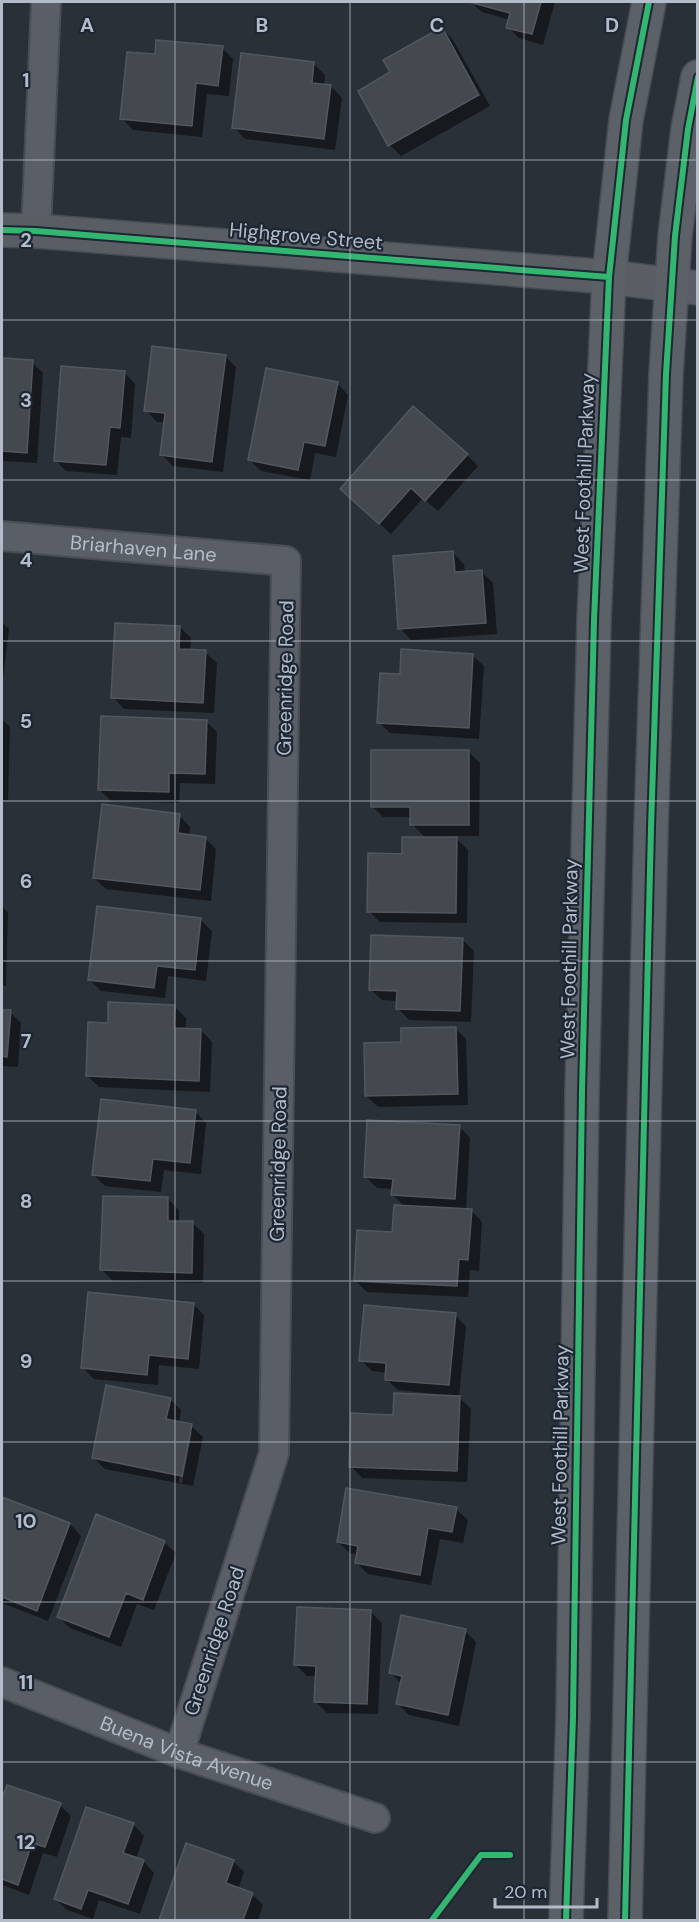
<svg xmlns="http://www.w3.org/2000/svg" width="699" height="1922" font-family="'DM Sans',sans-serif">
<rect width="100%" height="100%" fill="#2a3038"/>
<!-- shadow -->
<path fill="#0007" fill-rule="evenodd" d="M471 2H555L543 45 519 38 508 27 510 20 482 12Z
M442 28 453 40 490 106 401 156 390 145 392 73Z
M222 48 233 59 229 96 207 94 202 137 133 130 122 118 156 56Z
M314 64 325 75 324 86H331L342 98 335 150 245 139 234 127Z
M225 356 236 367 223 472 173 466 162 455 166 422H157L146 410Z
M2 360 32 362 43 373 37 463 2 461Z
M124 372 135 384 131 438 121 437 117 475 66 471 55 460Z
M337 383 348 395 336 457 315 453 310 480 261 471 250 460Z
M467 455 478 466 438 511 423 498 391 534 353 500Z
M453 553 464 564 465 573 482 572 493 583 497 634 411 640 400 628Z
M2 622 9 629 2 687Z
M180 627 191 638 190 651 205 652 217 663 214 713 124 709 113 697Z
M472 655 484 666 479 739 390 733 379 722 401 675Z
M2 719 10 727 8 800H2Z
M206 721 217 732 215 784 180 783 179 803 111 801 100 790Z
M469 752 480 763 479 836H454L468 850 467 923 380 922 369 911 403 855 426 838 412 824V817H383L372 806Z
M179 815 190 827 189 836 205 838 216 849 211 901 106 889 94 878Z
M2 906 8 913 6 986H2Z
M201 920 212 931 206 981 168 976 165 998 101 991 90 980Z
M463 940 474 951 471 1022 409 1020 398 1008V1001L382 1000 370 989Z
M175 1007 186 1018V1030H201L212 1042 210 1092 99 1087 88 1076 109 1024Z
M2 1011 10 1012 21 1023 18 1067 2 1066Z
M455 1028 466 1039 468 1105 378 1107 366 1096 403 1043Z
M2 1108 3 1110 2 1161Z
M195 1111 206 1123 201 1174 164 1170 161 1192 105 1186 93 1174Z
M459 1126 470 1138 466 1210H471L482 1222 479 1271 470 1270 468 1297 367 1292 356 1281 394 1234 405 1207 393 1195V1189L377 1188 365 1176Z
M168 1199 179 1210V1223H193L204 1234 203 1283 113 1281 102 1270Z
M193 1304 204 1315 199 1369 159 1365 158 1385 94 1379 83 1368Z
M455 1315 466 1326 459 1397 471 1409 467 1482 362 1478 351 1466 395 1417 435 1396V1394L398 1390 386 1379 387 1373 372 1371 361 1360Z
M170 1399 181 1410 179 1423 191 1426 203 1437 193 1486 105 1469 93 1457ZM189 1432H192L182 1483H179Z
M2 1499 70 1524 81 1536 48 1621 2 1603Z
M456 1509 468 1520 463 1543 440 1539 431 1585 368 1574 357 1563 358 1555 350 1553 338 1542Z
M164 1542 176 1553 154 1610 137 1604 121 1647 70 1628 59 1617Z
M370 1611 382 1623 378 1714 327 1713 316 1702 317 1676H307L296 1665Z
M465 1631 476 1642 459 1726 409 1715 398 1704 402 1684 390 1672Z
M7 1786 60 1805 71 1816 57 1857 43 1853 29 1895 2 1885V1804Z
M133 1824 144 1836 136 1859 143 1861 154 1873 140 1914 99 1900 93 1919 67 1910 55 1899Z
M187 1845 233 1861 244 1872 238 1889 252 1894 263 1905 258 1920H160Z"/>
<!-- building -->
<path fill="#444950" stroke="#52575f" stroke-width="1.5" d="M469 2H541L532 34 506 28 510 13Z
M442 27 479 95 388 146 358 91 390 72 383 60Z
M156 40 223 46 218 86 196 83 192 126 120 119 127 52 155 54Z
M241 53 314 62 312 83 331 85 324 139 232 128Z
M152 346 226 355 212 462 160 455 165 413 144 411Z
M2 358 33 360 27 453 2 451Z
M61 366 125 371 120 428 110 427 106 465 54 461Z
M266 368 338 382 325 446 304 442 298 470 248 460Z
M413 406 468 454 425 501 411 488 379 524 340 489Z
M453 551 455 572 482 570 486 623 398 629 393 556Z
M115 623 180 626 179 649 206 650 203 703 111 698Z
M401 649 473 654 469 728 377 723 380 673 400 674Z
M101 716 207 720 205 774 169 773V792L98 790Z
M371 750H469V825H410V807H371Z
M102 804 180 814 178 833 206 837 200 890 93 878Z
M402 837H457L456 913 367 912 368 853 402 854Z
M97 906 201 918 195 970 157 966 154 988 88 980Z
M371 935 463 938 460 1011 396 1009 397 991 369 990Z
M108 1002 175 1005 174 1028 201 1029 199 1081 86 1076 88 1022 108 1023Z
M2 1010H11L7 1057 2 1056Z
M456 1027 458 1094 365 1096 364 1043 401 1042V1028Z
M101 1099 196 1110 190 1163 153 1159 150 1181 92 1175Z
M367 1120 460 1125 455 1199 391 1195 393 1179 364 1177Z
M103 1196 168 1197V1221H193L192 1273 100 1270Z
M394 1205 472 1209 468 1260 459 1259 457 1286 354 1281 357 1230 392 1232Z
M88 1292 194 1303 188 1359 149 1355 147 1375 81 1368Z
M364 1305 456 1313 449 1385 385 1380 386 1363 359 1361Z
M106 1385 171 1398 166 1419 192 1424 182 1476 92 1458Z
M394 1393 460 1396 457 1471 349 1467 351 1413 393 1415Z
M346 1488 457 1507 452 1532 428 1528 420 1575 355 1563 358 1546 337 1542Z
M2 1497 70 1523 37 1611 2 1597Z
M96 1514 165 1541 143 1600 126 1593 109 1637 57 1617Z
M297 1607 371 1610 367 1704 314 1702 316 1666 294 1665Z
M401 1615 466 1629 448 1715 396 1704 402 1676 389 1673Z
M7 1785 61 1803 45 1847 32 1843 18 1885 2 1879V1799Z
M86 1807 134 1823 123 1853 144 1860 128 1904 88 1890 81 1909 54 1899Z
M186 1843 234 1860 226 1883 253 1893 243 1920H159Z"/>
<g fill="none" stroke-linecap="round" stroke-linejoin="round">
<!-- street casing -->
<g stroke="#484c53" stroke-width="32">
<g id="street">
<path d="M36 231 46 2"/>
<path id="s1" d="M2 536 286 561 274 1453 179 1753"/>
<path id="s2" d="M2 1682 179 1753 375 1818"/>
</g>
</g>
<!-- secondary casing -->
<g stroke="#484c53" stroke-width="36">
<path id="secondary" d="M2 230 36 231 609 277 698 288"/>
</g>
<!-- primary casing -->
<g stroke="#484c55" stroke-width="36">
<path id="primary" d="M566 1920 573 1717 582 1091 594 620 609 277 626 120 649 2
M625 1920 651 828 666 374 675 236 688 129 698 77"/>
</g>
<!-- street -->
<use href="#street" stroke="#5a5e66" stroke-width="28"/>
<!-- secondary -->
<use href="#secondary" stroke="#595d64" stroke-width="33"/>
<!-- primary -->
<use href="#primary" stroke="#5c6168" stroke-width="33"/>
<!-- cycleway casing -->
<g stroke="#1d2633" stroke-width="10">
<path id="cycleway" d="M2 230 36 231 609 277
M432 1920 481 1855H510
M566 1920 573 1717 582 1091 594 620 609 277 626 120 649 2
M625 1920 651 828 666 374 675 236 688 129 698 77"/>
</g>
<!-- cycleway -->
<use href="#cycleway" stroke="#33b770" stroke-width="6"/>
</g>
<!-- grid -->
<path fill="none" stroke="#b4bcc9" stroke-width="1.5" stroke-opacity="0.55" d="M175 2V1920M350 2V1920M524 2V1920M2 160H698M2 320H698M2 480H698M2 641H698M2 801H698M2 961H698M2 1121H698M2 1281H698M2 1442H698M2 1602H698M2 1762H698"/>
<g text-anchor="middle" stroke-width="4.5" stroke-linejoin="round" paint-order="stroke">
<!-- street labels -->
<g font-size="20" fill="#b4bcc9" stroke="#1d2633">
<text transform="translate(306 236) rotate(5)" y="7">Highgrove Street</text>
<text transform="translate(584 473) rotate(-88)" y="7">West Foothill Parkway</text>
<text dy="7" stroke="none"><textPath href="#s1" startOffset="142">Briarhaven Lane</textPath></text>
<text transform="translate(285 678) rotate(-89)" y="7">Greenridge Road</text>
<text transform="translate(569 959) rotate(-89)" y="7">West Foothill Parkway</text>
<text transform="translate(278 1164) rotate(-89)" y="7">Greenridge Road</text>
<text transform="translate(560 1445) rotate(-89)" y="7">West Foothill Parkway</text>
<text transform="translate(214 1641) rotate(-72)" y="7">Greenridge Road</text>
<text dy="7" stroke="none"><textPath href="#s2" startOffset="198">Buena Vista Avenue</textPath></text>
</g>
</g>
<g font-size="20" text-anchor="middle" font-weight="bold" fill="#b4bcc9" stroke="#1d2633" stroke-width="4.5" stroke-linejoin="round" paint-order="stroke">
<text x="87" y="32">A</text>
<text x="262" y="32">B</text>
<text x="437" y="32">C</text>
<text x="612" y="32">D</text>
<text x="26" y="87">1</text>
<text x="26" y="247">2</text>
<text x="26" y="407">3</text>
<text x="26" y="567">4</text>
<text x="26" y="728">5</text>
<text x="26" y="888">6</text>
<text x="26" y="1048">7</text>
<text x="26" y="1208">8</text>
<text x="26" y="1368">9</text>
<text x="26" y="1528">10</text>
<text x="26" y="1689">11</text>
<text x="26" y="1849">12</text>
</g>
<!-- border -->
<rect width="699" height="1922" fill="none" stroke="#b4bcc9" stroke-width="6"/>
<!-- scale -->
<path d="M495 1898v9h102v-9" fill="none" stroke="#b4bcc9" stroke-width="3"/>
<text x="504" y="1898" font-size="18" fill="#b4bcc9" stroke="#1d2633" stroke-width="4.5" paint-order="stroke">20 m</text>
</svg>
